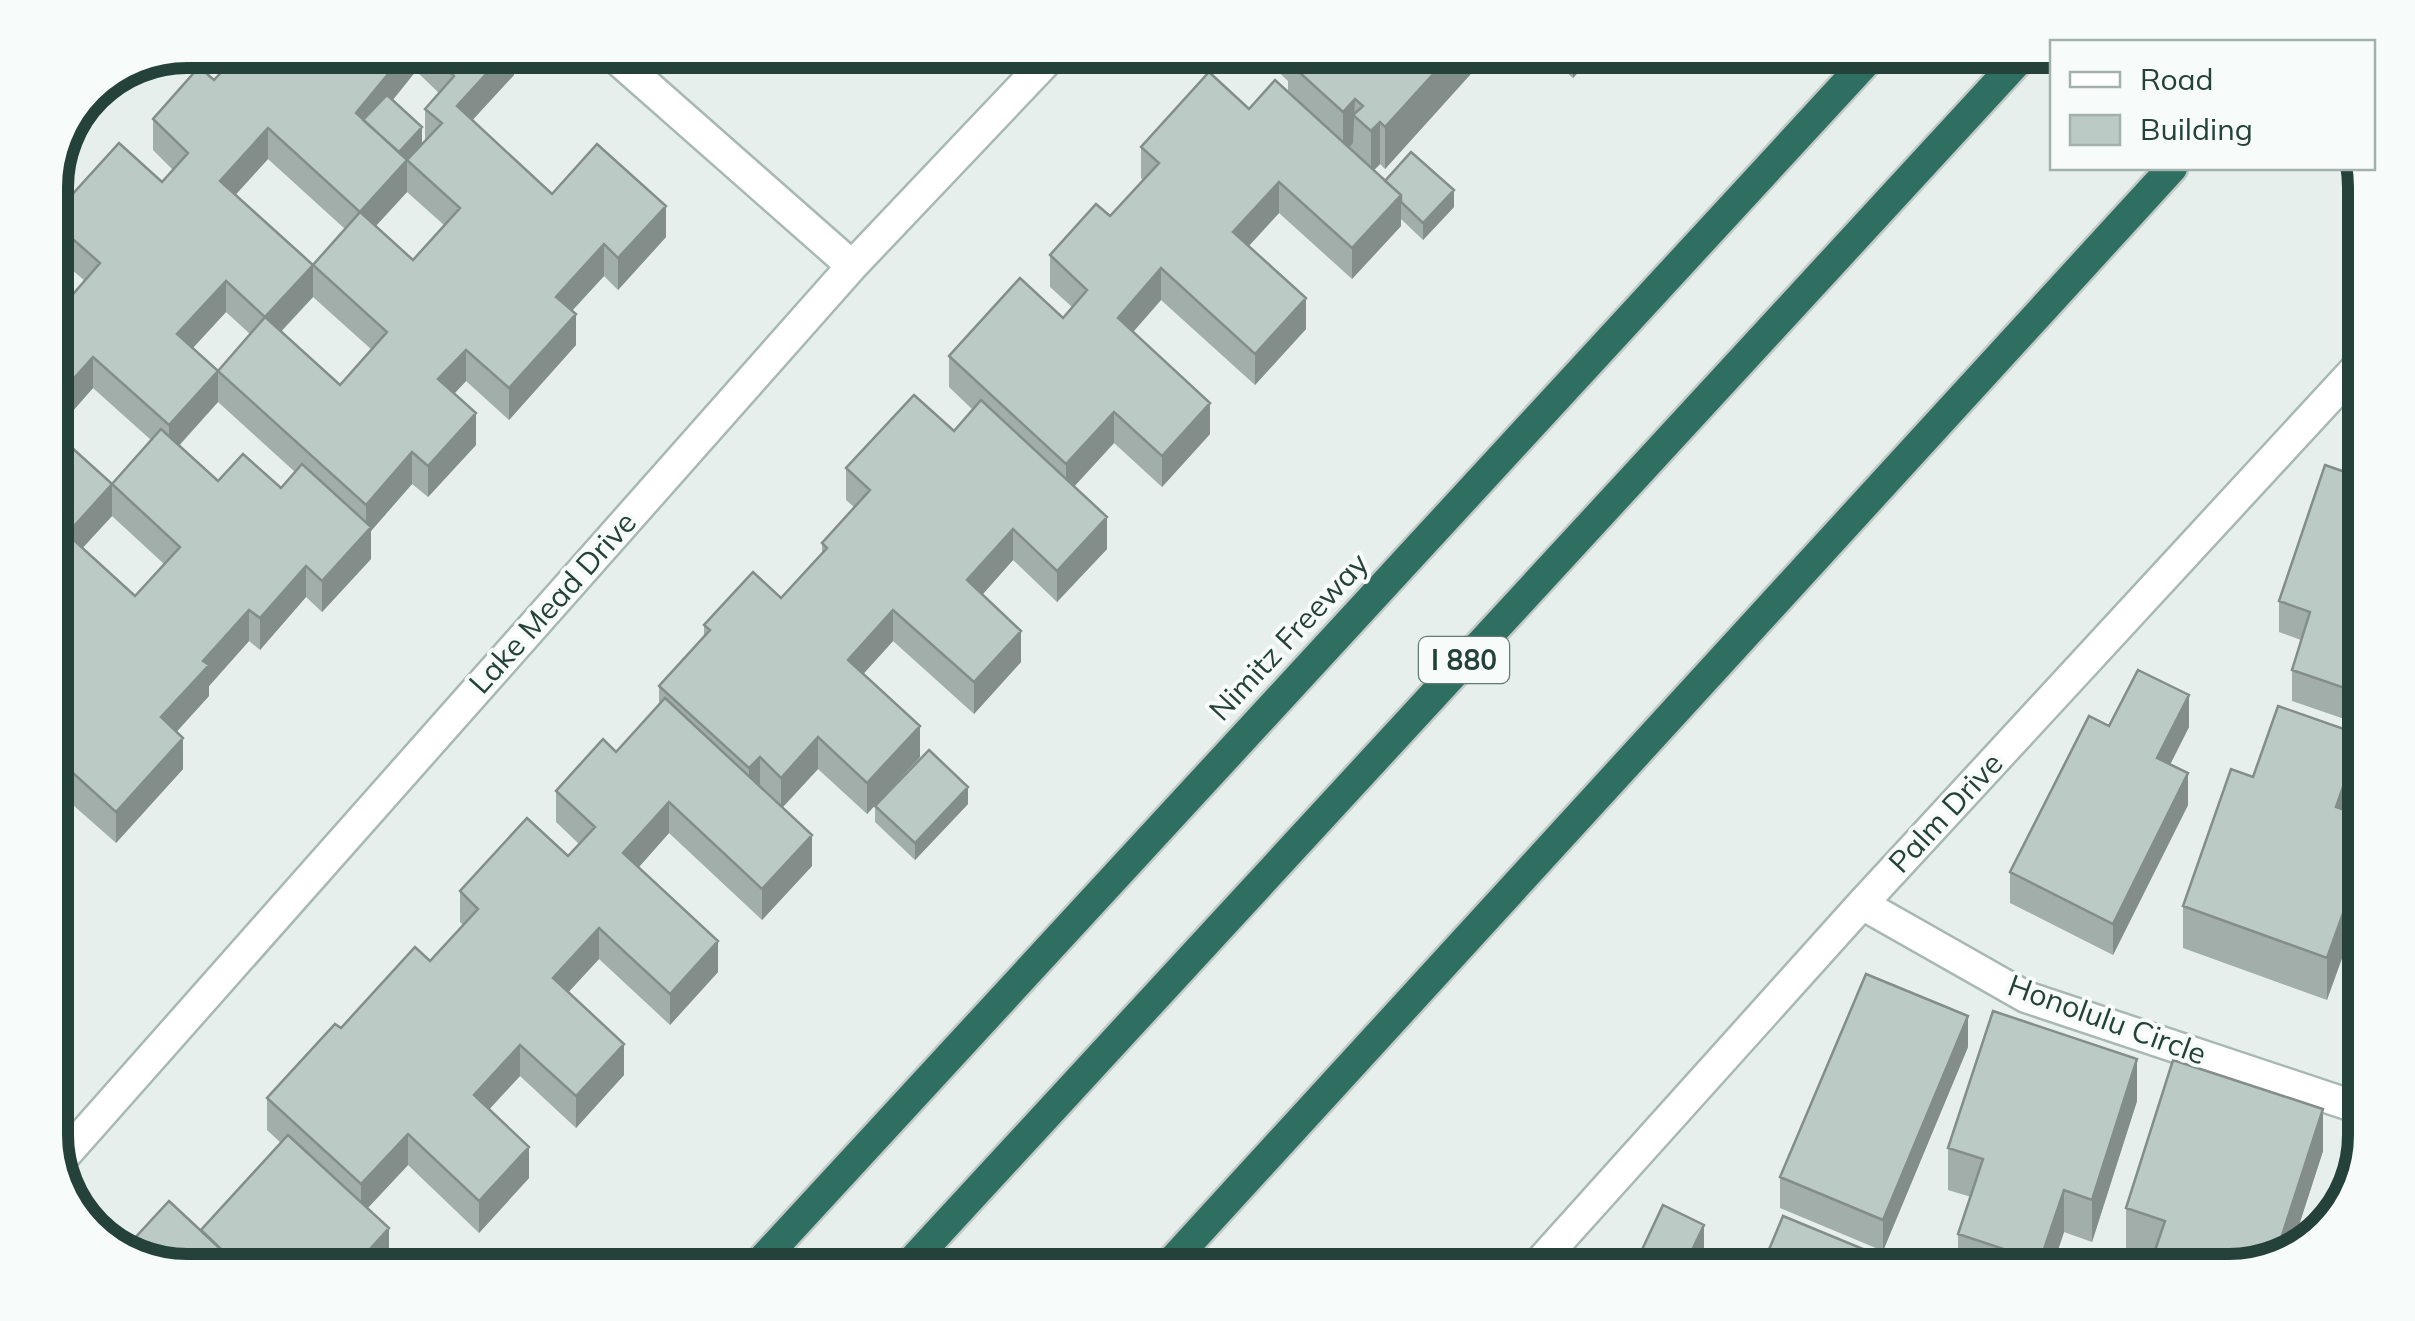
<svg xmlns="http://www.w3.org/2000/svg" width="2415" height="1321" font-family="Mulish,sans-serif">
<rect width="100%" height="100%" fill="#e6efeb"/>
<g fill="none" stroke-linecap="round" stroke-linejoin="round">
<!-- minor casing -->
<g stroke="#a8b8b2" stroke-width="35">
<path id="minor" d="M607 50 852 266
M1862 904 2026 997 2365 1110
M57 1164 852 266 1057 50
M1532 1271 1862 904 2365 359"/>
</g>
<!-- highway casing -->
<g stroke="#c2cac8" stroke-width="35">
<path id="highway" d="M752 1271 1877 50
M903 1271 2028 50
M1163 1271 2172 168"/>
</g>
<!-- minor -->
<use href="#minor" stroke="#fff" stroke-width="30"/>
<!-- highway -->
<use href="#highway" stroke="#2f6f62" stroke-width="30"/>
</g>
<!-- wall -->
<path fill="#a1aea9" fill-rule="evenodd" d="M242 50H514V75L472 120 552 194 666 237 618 290 604 276 572 311 576 345 509 420 466 381 454 394 476 445 428 497 412 484 371 531V559L322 612 306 597 260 650 249 641 209 686V696L176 732 183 769 116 843 73 805 60 819V849L50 860V272L74 293 85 281 50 251V219L162 182 173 170 153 150V119L214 80ZM416 71 439 93 425 109V140L407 160 393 100ZM268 159 345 229 313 265V297L372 350 340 385 281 332 313 297 235 195ZM407 192 444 225 413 260 376 226ZM226 312 250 334 218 371 193 348ZM93 388 151 440 112 484 54 432ZM218 402 295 472 281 488 218 481 179 446ZM112 516 164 564 135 596 82 548Z
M1255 50H1478V66L1385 169 1380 164 1374 170 1385 181 1454 207 1423 240 1401 219V226L1352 279 1279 213 1249 246 1306 329 1255 385 1161 300 1133 332 1210 434 1162 487 1114 443 1074 487 1107 549 1057 602 1013 560 982 595 1021 662 974 714 893 641 863 674 920 757 867 814 818 769 783 807 812 866 762 920 669 833 638 868 718 972 670 1025 599 959 568 992 624 1075 576 1128 520 1076 489 1109 529 1178 479 1233 408 1165 368 1208 389 1259 378 1271H186L201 1230 281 1143 267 1130V1098L341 1028 430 961 463 925 460 922V891L568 856 579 844 556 822V791L616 752 659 704V686L704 636V625L781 598 822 553V543L854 507 846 500V468L954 431 973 410 949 387V356L1063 318 1072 307 1050 287V255L1110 216 1143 180 1141 178V147L1249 109 1288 92V81Z
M1540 50H1599L1573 78Z
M2365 479V726L2292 701V670L2301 640 2279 632V601Z
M2109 726 2189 727 2170 765 2188 805 2113 955 2010 903V872Z
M2253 777H2361L2349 811 2327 1000 2183 948V906Z
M968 804 915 860 875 822V806Z
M1968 1047 1883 1251 1780 1208V1177Z
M2137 1101 2092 1242 2064 1232 2051 1271H1958V1234L1971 1197 1948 1190V1148Z
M2323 1151 2290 1253 2229 1271 2152 1259 2126 1250V1208Z"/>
<!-- shaded-wall -->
<path fill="#838d89" d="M408 50H416V71L364 135 356 113Z
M508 50H514V75L457 137V106Z
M1455 50H1478V66L1385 169V127Z
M1583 50H1599L1573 78V61Z
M1355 99 1353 143 1343 154V112Z
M1380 122V164L1371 173V131Z
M422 127V144L391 177V160Z
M268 128V159L220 212V181Z
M407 160V192L360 243V212Z
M1279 182V213L1233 263V232Z
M1454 190V207L1423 240V223Z
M1401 195V226L1352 279V248Z
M666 206V237L618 290V258Z
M604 244V276L556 328V297Z
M313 265V297L265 348V317Z
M1161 268V300L1118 349V318Z
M226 281V312L177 365V334Z
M1306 298V329L1255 385V354Z
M576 314V345L509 420V388Z
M466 350V381L438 411V379Z
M93 357V388L50 437V405Z
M218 371V402L169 456V425Z
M1210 403V434L1162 487V456Z
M1114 412V443L1066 495V464Z
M476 413V445L428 497V466Z
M412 452V484L371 531V559L322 612V581L366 532V505Z
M112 484V516L67 565V534Z
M1107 517V549L1057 602V571Z
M1013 529V560L967 612V580Z
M306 566V597L260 650V618Z
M249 610V641L209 686V696L161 749V717L203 661Z
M893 610V641L848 691V660Z
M1021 631V662L974 714V682Z
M2189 695V727L2157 790V758Z
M920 726V757L867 814V783Z
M2361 735V777L2336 849V807Z
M818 737V769L781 809V778Z
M183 738V769L116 843V812Z
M760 757V789L749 800V768Z
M73 773V805L60 819V849L50 860V798Z
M2188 773V805L2113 955V924Z
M968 787V804L915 860V843Z
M669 802V833L623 885V853Z
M812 835V866L762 920V889Z
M2365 852V895L2327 1000V958Z
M599 928V959L553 1009V978Z
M718 941V972L670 1025V994Z
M1968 1016V1047L1883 1251V1220Z
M624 1044V1075L576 1128V1096Z
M520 1045V1076L474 1126V1095Z
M2137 1059V1101L2092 1242V1200Z
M2323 1109V1151L2290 1253 2275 1257Z
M408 1134V1165L361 1215V1184Z
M529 1147V1178L479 1233V1201Z
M2064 1190V1232L2051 1271H2040V1261Z
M1704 1225V1256L1697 1271H1682Z
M389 1228V1259L378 1271H350Z"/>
<!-- building -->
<path fill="#bbcac4" stroke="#838d89" stroke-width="2.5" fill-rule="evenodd" d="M242 50H408L356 113 407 160 442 123 425 109 454 76 427 50H508L457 106 552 194 597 144 666 206 618 258 604 244 556 297 576 314 509 388 466 350 438 379 476 413 428 466 412 452 366 505 218 371 169 425 93 357 50 405V272L74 293 100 263 50 219 119 143 162 182 188 153 153 119 199 67 214 80ZM268 128 360 212 313 265 387 332 340 385 265 317 313 265 220 181ZM407 160 460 208 413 260 360 212ZM226 281 265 317 218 371 177 334Z
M1299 50H1455L1385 127 1380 122 1371 131 1353 115 1363 106 1355 99 1343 112 1288 62Z
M1560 50H1583L1573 61Z
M1209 72 1249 109 1275 80 1401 195 1352 248 1279 182 1233 232 1306 298 1255 354 1161 268 1118 318 1210 403 1162 456 1114 412 1066 464 949 356 1020 278 1063 318 1087 290 1050 255 1096 204 1110 216 1159 163 1141 147Z
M387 95 422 127 399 152 363 120Z
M1411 152 1454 190 1423 223 1401 202V195L1385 181Z
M914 395 954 431 981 400 1107 517 1057 571 1013 529 967 580 1021 631 974 682 893 610 848 660 920 726 867 783 818 737 781 778 760 757 749 768 659 686 710 630 704 625 753 572 781 598 827 548 822 543 870 490 846 468Z
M50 428 112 484 161 429 218 481 243 454 281 488 302 464 371 527 322 581 306 566 260 618 249 610 203 661 209 665 161 717 183 738 116 812 73 773 50 798V640L62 628 50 617V553L52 551 50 550ZM112 484 180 547 135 596 67 534Z
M2325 465 2365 479V695L2292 670 2310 612 2279 601Z
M2138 670 2189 695 2157 758 2188 773 2113 924 2010 872 2089 716 2109 726Z
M665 698 812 835 762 889 669 802 623 853 718 941 670 994 599 928 553 978 624 1044 576 1096 520 1045 474 1095 529 1147 479 1201 408 1134 361 1184 267 1098 335 1024 341 1028 415 947 430 961 478 909 460 891 527 818 568 856 595 827 556 791 603 739 616 752Z
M2278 706 2361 735 2336 807 2365 817V852L2327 958 2183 906 2231 769 2253 777Z
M929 750 968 787 915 843 875 806Z
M50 809 60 818 50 829Z
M1866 974 1968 1016 1883 1220 1780 1177Z
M1993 1011 2137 1059 2092 1200 2064 1190 2040 1261 1958 1234 1983 1159 1948 1148Z
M2173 1060 2323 1109 2275 1257 2229 1271H2148L2165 1221 2126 1208Z
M2357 1126 2365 1128V1135L2351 1196 2325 1225Z
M288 1135 389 1228 350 1271H244L201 1230Z
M169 1201 244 1271H186L125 1257 121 1253Z
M1663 1205 1704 1225 1682 1271H1632Z
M1783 1216 1916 1271H1760Z
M1605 1263 1619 1271H1601Z"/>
<g text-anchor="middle" stroke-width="8" stroke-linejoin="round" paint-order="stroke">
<!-- shield labels -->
<rect fill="#f7fbf9" stroke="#637a73" stroke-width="2.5" x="1419" y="637" width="90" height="46" rx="8"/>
<g font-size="28" font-weight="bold" fill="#24423a">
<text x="1464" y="670">I 880</text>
</g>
<!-- street labels -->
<g font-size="30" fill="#24423a" stroke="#f7fbf9">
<text transform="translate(553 603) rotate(-48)" y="10">Lake Mead Drive</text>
<text transform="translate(1289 637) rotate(-47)" y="10">Nimitz Freeway</text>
<text transform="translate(1946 813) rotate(-47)" y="10">Palm Drive</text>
<text transform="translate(2107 1020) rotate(20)" y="10">Honolulu Circle</text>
</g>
</g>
<!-- crop -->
<path d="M0 0H2415V1321H0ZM187 68H2229A119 119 0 0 1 2348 187V1135A119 119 0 0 1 2229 1254H187A119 119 0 0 1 68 1135V187A119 119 0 0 1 187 68Z" fill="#f7fbf9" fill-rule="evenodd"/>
<path fill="none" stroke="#24423a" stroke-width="12" d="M187 68H2229A119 119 0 0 1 2348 187V1135A119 119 0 0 1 2229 1254H187A119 119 0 0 1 68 1135V187A119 119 0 0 1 187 68Z"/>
<!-- legend -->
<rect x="2050" y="40" width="325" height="130" fill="#f7fbf9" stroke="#a3b1ad" stroke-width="2.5"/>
<rect x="2070" y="72" width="50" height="15" fill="#ffffff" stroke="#a3b1ad" stroke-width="2.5"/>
<text x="2140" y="90" font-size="30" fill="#24423a">Road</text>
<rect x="2070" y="115" width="50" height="30" fill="#bbcac4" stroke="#a3b1ad" stroke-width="2.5"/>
<text x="2140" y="140" font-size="30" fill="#24423a">Building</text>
</svg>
